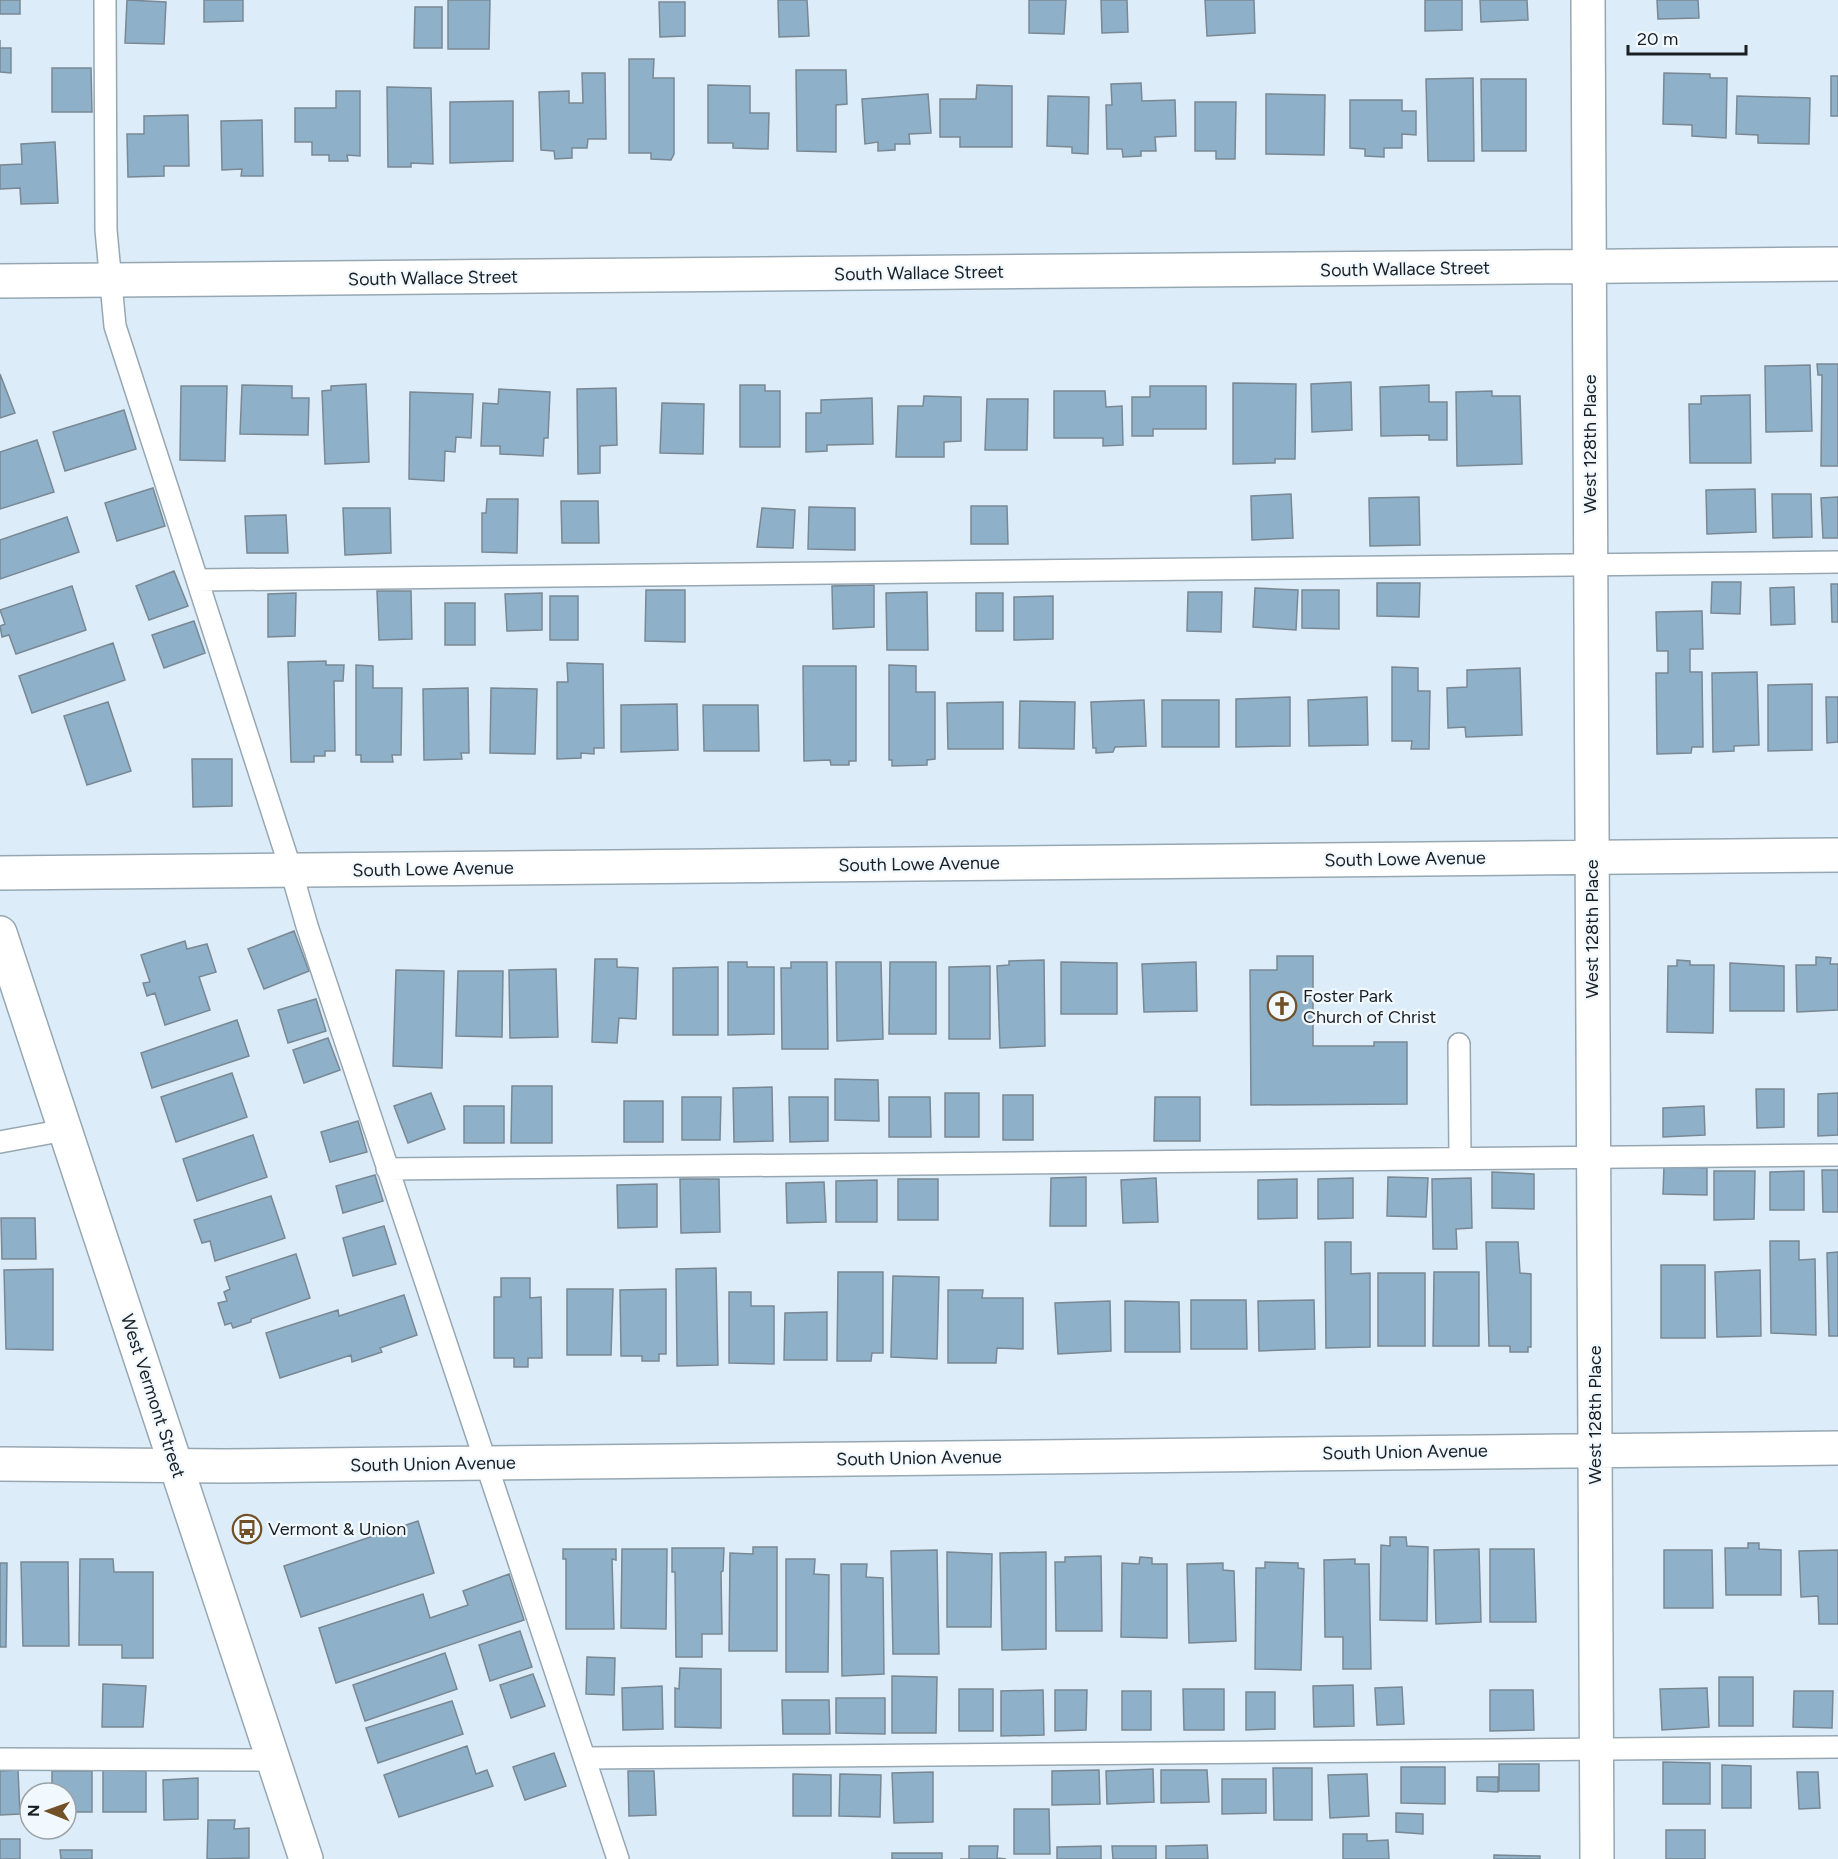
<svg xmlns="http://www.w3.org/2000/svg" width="1838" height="1859" font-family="Figtree,sans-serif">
<rect width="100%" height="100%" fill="#dcedf9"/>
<!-- building -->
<path fill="#8eb0c9" stroke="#798893" stroke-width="1.5" d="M0 0H20V14H0Z
M127 0 166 2 164 44 125 43Z
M204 0H243V21L204 22Z
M448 0H490L489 49H448Z
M778 0H807L809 36 779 37Z
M1029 0H1066L1064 34 1029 33Z
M1101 0H1127L1128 32 1102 33Z
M1205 0H1254L1255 33 1207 36Z
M1425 0H1462V30L1425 31Z
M1480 0H1527L1528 20 1481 22Z
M1657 0H1698L1699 18 1658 19Z
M659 2H685V36L660 37Z
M415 7H442V48H414Z
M0 40V48H11V73L0 72Z
M629 59H654L653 78H674V154L671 160 651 159V153H629Z
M52 68H91L92 112H52Z
M796 70H846L847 104 836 105V152L797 151Z
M582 73H605L606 139H588L587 148H572V158L555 159 554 151 541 150 539 92 569 91V103H583Z
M1664 73 1710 74V78H1727L1726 138 1692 136V125L1663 124Z
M1831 76H1838V116H1831Z
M1473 78 1474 161H1428L1426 79Z
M1481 79H1526V151H1482Z
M1141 83 1142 101 1175 100 1176 136 1155 137 1156 151H1141V156L1123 157 1122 149H1107L1106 105H1112L1111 84Z
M708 85 750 86V113H769L768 149 733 148V143H708Z
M977 85 1012 86V147H960V137H940V99H976Z
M387 87 431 88 433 164 411 163V167H388Z
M336 91H360V156L347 155 348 161H329V155H312V142H295V108H336Z
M928 94 931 133 909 134 910 144H895V150L878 151V142L865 144 862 99Z
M1266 94 1325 95 1324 155 1266 154Z
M1048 96 1089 97 1088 154 1072 153V147L1047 146Z
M1737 96 1810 98 1809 144 1758 143V135L1736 134Z
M1350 100H1402V111H1416V135L1402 134V148H1384V157L1365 156V149L1350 148Z
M513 101V161L450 163V102Z
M1195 102H1236L1235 159H1216V151H1195Z
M188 115 189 166H164V176L128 177 127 134H144V116Z
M262 120 263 176H241L242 169 222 170 221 121Z
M55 142 58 203 21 204 20 188 0 189V165L22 164 21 144Z
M1817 364H1838V466H1821L1822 375H1818Z
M1810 365 1812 431 1766 432 1765 366Z
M0 374 15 413 0 418Z
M1351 382 1352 430 1312 432 1311 384Z
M1233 383 1296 384 1295 459H1275V463L1233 464Z
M366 384 369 462 325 464 322 391 331 390V386Z
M242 385 292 386V398H309L308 435 240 434Z
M740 385H765V391H780V447H740Z
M1429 385V402H1447V440H1429V435L1381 436 1380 387Z
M181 386H227L225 461 180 460Z
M1150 386H1206V429H1153V436H1132V397H1150Z
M616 388 617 445 600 446V473L578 474 577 389Z
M499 389 550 392 548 438H544L543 456 500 454V446H481L483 403 498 404Z
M1054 391H1105L1106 407 1122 406 1123 445 1103 446V438H1054Z
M1492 391V396H1520L1522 464 1457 466 1456 392Z
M410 392 473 394 471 438 456 437 455 452 445 451 444 481 409 479Z
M1750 395 1751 463H1690L1689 404H1701V396Z
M924 396 961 397V441L944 442V457H896L898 406H923Z
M872 398 873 444 827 445V451L806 452V413H821V400Z
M987 399H1028L1027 450H985Z
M662 403 704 404 703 454 660 453Z
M124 410 136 449 65 471 53 432Z
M37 440 54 492 0 509V452Z
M153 488 165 526 117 541 105 503Z
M1755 489 1756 532 1707 534 1706 490Z
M1291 494 1293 538 1252 540 1251 496Z
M1772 494H1811L1812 537 1773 538Z
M1419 497 1420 545 1370 546 1369 498Z
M1838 497V538H1823L1821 498Z
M487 499H518L517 553 482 552V513H486Z
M561 501H598L599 543H562Z
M971 506H1007L1008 544H971Z
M809 507 855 508V550L808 549Z
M343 508H390L391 553 345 555Z
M762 508 795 510 793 548 757 547Z
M286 515 288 553H247L245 516Z
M67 517 79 552 0 579V540Z
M174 571 188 606 149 620 136 586Z
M1712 582H1741L1740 614 1711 613Z
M1377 583H1420L1419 617 1377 616Z
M1831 584H1838V622H1832Z
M874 585V627L833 629 832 586Z
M72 586 86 630 16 654 9 635 2 637 0 626 5 624 0 610Z
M1794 587 1795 624 1771 625 1770 588Z
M1255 588 1298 590 1296 630 1253 627Z
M646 590H685V642L645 641Z
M1302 590H1339V629L1302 628Z
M377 591H411L412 639 379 640Z
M927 592 928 650H887L886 593Z
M1188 592H1222L1221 632 1187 631Z
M296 593 295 636 268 637V594Z
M542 593V630L507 631 505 594Z
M976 593H1003V631H976Z
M550 596H578V640H550Z
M1053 596V639L1014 640V597Z
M445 603H475V645H445Z
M1702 611 1703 649H1690V672H1702L1703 747H1692L1691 753 1657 754 1656 673H1668V651H1657L1656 612Z
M194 621 205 653 164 668 152 635Z
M113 643 125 680 32 713 19 676Z
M326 661V665H344L343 681H334L335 751H325V756H314V762H291L288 662Z
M567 663 603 664 604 748H594V754L581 753V758L557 759V682H568Z
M356 665 373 666V688H402L401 755H392L393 762H361V755H356Z
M889 665 916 666V692H935V759L927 760V765L892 766V760H889Z
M803 666H856V761H849V765H831L830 760 804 761Z
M1392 667 1418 668V691H1430L1429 749H1411L1412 741H1392Z
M1520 668 1522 735 1466 737 1465 727 1448 728 1447 688 1467 687V670Z
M1757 672 1759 745 1734 746V751L1713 752 1712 673Z
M1812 684V750L1768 751V685Z
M468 688 469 753H461L462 759 424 760 423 689Z
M491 688 537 689 535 754 490 753Z
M1290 697V746L1236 747V699Z
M1367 697 1368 745 1309 746 1308 700Z
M1826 697H1838V742L1827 743Z
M1144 700 1146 746 1115 747 1113 752 1096 753V748H1093L1091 702Z
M1162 700H1219V747H1162Z
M1020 701 1075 702 1074 749 1019 748Z
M108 702 131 771 87 785 64 716Z
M1003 702V749H948L947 703Z
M677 704 678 750 621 752V705Z
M703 705H758L759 751H704Z
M192 759H232V806L193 807Z
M294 931 309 971 264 989 248 949Z
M185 941 187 949 207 944 216 972 199 977 210 1010 165 1025 155 993 147 996 143 983 150 982 141 955Z
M1277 956H1313V1046H1374V1042H1407V1104L1251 1105 1250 970H1277Z
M1816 957 1831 958 1830 964H1838V1010L1797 1012 1796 965H1816Z
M595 959H617V967L638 968 636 1019 619 1018 617 1043 592 1042Z
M1044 960 1045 1046 1000 1048 997 966 1009 965V961Z
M1677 960 1690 961V965H1714L1713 1033 1667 1032 1668 966H1677Z
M728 962H747V967H774V1034L728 1035Z
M791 962H827L828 1049H782L781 968H791Z
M836 962H881L883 1039 837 1041Z
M890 962H936V1034H889Z
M1061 962 1117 963V1014H1061Z
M1196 962 1197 1011 1144 1012 1142 964Z
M1730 963 1784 966V1011H1730Z
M990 966V1039H949V967Z
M718 967V1035H673V968Z
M556 969 558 1037 510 1038 509 970Z
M396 970 444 971 442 1068 393 1066Z
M458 971H503L502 1037 456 1036Z
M316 999 326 1031 288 1043 278 1010Z
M237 1020 249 1056 152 1088 141 1053Z
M328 1038 340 1070 304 1083 293 1050Z
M232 1073 247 1117 176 1142 161 1097Z
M835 1079 878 1080 879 1121 835 1120Z
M512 1086H552V1143H511Z
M772 1087 773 1141 734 1142 733 1088Z
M1756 1089H1784V1127L1757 1128Z
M431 1093 445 1129 408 1143 394 1106Z
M945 1093H979V1137H945Z
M1838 1093V1135L1818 1136V1094Z
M1003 1095H1033V1140H1003Z
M682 1097H721L720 1140H682Z
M789 1097H828V1141L790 1142Z
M889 1097H930L931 1137H889Z
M1155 1097H1200V1141H1154Z
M624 1101H663V1142H624Z
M464 1106H504V1143H464Z
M1704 1106 1705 1135 1663 1137V1108Z
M358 1121 367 1152 330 1162 321 1132Z
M253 1135 267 1177 197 1201 183 1159Z
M1664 1166 1707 1168V1195L1663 1194Z
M1822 1170H1838V1212H1823Z
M1714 1171H1755L1754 1219 1714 1220Z
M1804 1171V1210H1770V1172Z
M1492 1172 1534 1174V1209L1492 1208Z
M375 1175 383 1201 343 1213 336 1186Z
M1086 1177V1226H1050L1051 1178Z
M1388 1177 1428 1178 1426 1217 1387 1216Z
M1156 1178 1158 1222 1123 1223 1121 1180Z
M1353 1178V1218L1318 1219V1179Z
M1471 1178 1472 1228 1456 1229 1457 1249H1433L1432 1179Z
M680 1179H719L720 1232 681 1233Z
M898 1179H938V1220H898Z
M1297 1179V1218L1258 1219V1180Z
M877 1180V1222H836V1181Z
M824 1182 826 1222 787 1223 786 1183Z
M657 1184V1227L618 1228 617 1185Z
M271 1196 285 1238 215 1261 210 1241 202 1243 194 1220Z
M1 1218H35L36 1259H2Z
M384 1226 396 1264 353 1276 343 1238Z
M1770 1241H1799V1260L1815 1259 1816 1335 1771 1333Z
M1325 1242H1351V1274L1370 1273V1347L1326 1348Z
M1486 1242H1518L1520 1273 1531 1274V1347H1528V1352H1510V1346H1489Z
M1838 1252V1336H1829L1827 1253Z
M296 1254 310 1298 251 1319V1322L233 1328 231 1323 225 1325 218 1303 227 1301 224 1292 230 1289 226 1277Z
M1661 1265H1705V1338H1661Z
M716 1268 718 1365 677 1366 676 1269Z
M53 1269V1350L6 1349 4 1270Z
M1760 1270 1761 1336 1717 1337 1715 1272Z
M838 1272H883V1353H872L871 1361H837Z
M1434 1272H1479V1346H1433Z
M1378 1273H1425V1346H1378Z
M893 1276 939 1277 937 1359 891 1357Z
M501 1278H530V1298L541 1297 542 1358H528V1367H514V1358H494V1297H501Z
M567 1289H613L611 1355H567Z
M666 1289V1354H659V1361H642V1356H621L620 1290Z
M948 1290H983L982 1298H1023V1349L997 1348 996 1363H948Z
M729 1292H751V1306H774V1364L729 1363Z
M404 1295 417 1335 380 1348 382 1352 352 1362 351 1355 280 1378 266 1333 338 1310 339 1316Z
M1191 1300H1246L1247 1349H1191Z
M1314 1300 1315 1349 1259 1351 1258 1301Z
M1110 1301 1111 1351 1058 1354 1055 1303Z
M1125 1301 1179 1302 1180 1352H1125Z
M827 1312V1360H784L785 1313Z
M418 1521 434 1573 301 1617 284 1566Z
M1390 1537H1406L1407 1546 1428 1547 1427 1621 1380 1620 1381 1545 1390 1546Z
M1748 1543H1759V1549L1781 1550V1595H1726L1725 1548H1748Z
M753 1547H777V1651H729L730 1553 753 1554Z
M672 1548H724L723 1571 721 1572 722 1634H702V1657H676L675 1572H672Z
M563 1549H616V1560L612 1559 614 1629H566V1559H563Z
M622 1549H667L666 1629 621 1628Z
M1479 1549 1481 1622 1436 1624 1434 1550Z
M1490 1549H1534L1536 1622H1490Z
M937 1550 939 1654H893L891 1551Z
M1664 1550H1712L1713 1608H1664Z
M1838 1550V1624H1819L1818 1596 1801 1597 1799 1551Z
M947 1552 992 1554 991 1627H947Z
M1046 1552V1649L1002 1650 1000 1553Z
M1101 1556 1102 1631H1056L1055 1562H1065V1557Z
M1140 1557 1152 1558V1564H1167V1638L1121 1637 1122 1563 1139 1564Z
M80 1559H113L114 1572H153V1658H122V1645H79Z
M786 1559H815L814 1574 829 1575 828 1672H786Z
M1355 1559V1564H1369L1371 1669H1343V1637H1325L1324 1560Z
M21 1562H68L69 1646H23Z
M1265 1562 1298 1563V1568L1304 1569 1301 1670 1255 1669 1256 1568H1265Z
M0 1563H7L6 1647H0Z
M1223 1563V1570L1234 1571 1236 1641 1189 1643 1187 1564Z
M841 1564H867L866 1577 883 1578 884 1674 842 1676Z
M509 1574 524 1620 336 1683 319 1628 423 1594 430 1618 468 1605 463 1591Z
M520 1631 532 1667 490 1681 479 1645Z
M445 1653 457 1689 365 1721 353 1685Z
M587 1657 615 1658 614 1695 586 1694Z
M680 1668 721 1669V1728L675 1727V1688L679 1689Z
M533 1674 545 1706 511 1718 500 1685Z
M892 1676 937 1677 936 1733H892Z
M1719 1677H1753V1726H1719Z
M103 1684 146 1686 143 1727H102Z
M1353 1685 1354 1726 1314 1727 1313 1686Z
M662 1686 663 1729 623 1730 622 1688Z
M1402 1687 1404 1724 1377 1725 1375 1688Z
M1707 1688 1709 1727 1662 1730 1660 1689Z
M959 1689H993V1731H959Z
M1183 1689H1224V1730H1184Z
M1043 1690 1044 1735 1001 1736V1691Z
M1055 1690H1087L1086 1730 1055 1731Z
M1490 1690H1533L1534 1730 1490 1731Z
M1122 1691H1151V1730H1122Z
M1794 1691H1833L1832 1728 1793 1727Z
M1246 1692H1275V1729L1246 1730Z
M836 1698H885V1734L836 1733Z
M782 1700H829L830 1734H783Z
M452 1701 463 1734 378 1763 366 1728Z
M467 1746 476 1774 487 1770 493 1786 399 1817 384 1775Z
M554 1753 566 1786 525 1800 513 1767Z
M1663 1762 1710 1763V1804H1663Z
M1499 1764H1539V1791H1499Z
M1722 1765 1751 1766V1808H1722Z
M1401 1767H1445V1804L1401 1803Z
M1273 1768H1312V1820H1274Z
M1153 1769 1154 1802 1107 1804 1106 1771Z
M18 1770 20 1814 0 1815V1771Z
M103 1770 146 1771V1812H103Z
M1099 1770 1100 1804 1052 1805V1771Z
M1161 1770H1207L1209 1802 1161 1803Z
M52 1771H92V1812H66V1793H52Z
M628 1771H654L656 1815 629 1816Z
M933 1772V1822L894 1823 892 1773Z
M1797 1772H1818L1820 1808 1799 1809Z
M793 1774 831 1775V1816H793Z
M840 1774 881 1775 880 1817 839 1816Z
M1367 1774 1369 1816 1330 1818 1328 1775Z
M1477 1777H1498V1792L1477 1791Z
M198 1778V1819L164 1820 163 1780Z
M1222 1779H1266V1813L1222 1814Z
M1014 1809H1049L1050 1854H1014Z
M1396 1813 1423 1814V1834L1396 1832Z
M208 1820H235L234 1829 249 1828V1858L207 1859Z
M1666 1830H1705V1859H1666Z
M1343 1834H1367V1841L1388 1840 1389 1859H1343Z
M0 1839H20V1859H0Z
M1207 1845 1208 1859H1166V1846Z
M969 1846H998L997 1858 1006 1859H960H969Z
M1101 1846V1859H1057V1847Z
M1112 1846H1156V1859H1113Z
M60 1850H92V1859H61Z
M892 1853H942V1859H892Z
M1494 1855 1540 1856V1859H1494Z"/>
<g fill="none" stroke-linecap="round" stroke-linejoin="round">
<!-- service casing -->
<g stroke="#97a7b2" stroke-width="24">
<path id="service" d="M105 0 106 230 115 326 291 870 307 926 618 1859
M198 580 1838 562
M1459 1044 1460 1158
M0 1142 65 1130
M387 1169 1838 1155
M585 1758 1838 1747
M0 1759 273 1760"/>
</g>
<!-- minor casing -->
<g stroke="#97a7b2" stroke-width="36">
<path id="minor" d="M1588 0 1597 1859
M0 281 1838 264
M0 873 1838 855
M0 1464 224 1466 1838 1448"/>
</g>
<!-- tertiary casing -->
<g stroke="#97a7b2" stroke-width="36">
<path id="tertiary" d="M0 933 306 1859"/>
</g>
<!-- service -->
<use href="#service" stroke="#fff" stroke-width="21"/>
<!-- minor -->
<use href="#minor" stroke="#fff" stroke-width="33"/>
<!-- tertiary -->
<use href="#tertiary" stroke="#fff" stroke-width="33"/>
</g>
<!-- icons -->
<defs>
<g id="church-ring" transform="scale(1.5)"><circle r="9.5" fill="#f2f9fe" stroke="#725028" stroke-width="1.5"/><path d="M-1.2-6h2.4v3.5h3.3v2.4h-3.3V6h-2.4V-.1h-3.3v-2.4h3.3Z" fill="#725028"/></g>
<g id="bus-ring" transform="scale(1.5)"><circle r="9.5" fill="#f2f9fe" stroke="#725028" stroke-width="1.5"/><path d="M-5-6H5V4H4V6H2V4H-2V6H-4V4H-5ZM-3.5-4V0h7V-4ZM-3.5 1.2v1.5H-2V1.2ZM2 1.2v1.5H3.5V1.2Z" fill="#725028"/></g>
</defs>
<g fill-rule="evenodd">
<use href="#church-ring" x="1282" y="1006"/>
<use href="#bus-ring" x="247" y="1529"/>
</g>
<g text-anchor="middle" stroke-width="4.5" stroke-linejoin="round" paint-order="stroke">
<!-- street labels -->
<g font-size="18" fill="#191f23" stroke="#f2f9fe">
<text transform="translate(1405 269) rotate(-1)" y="6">South Wallace Street</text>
<text transform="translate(919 273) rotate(-1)" y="6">South Wallace Street</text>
<text transform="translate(433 278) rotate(-1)" y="6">South Wallace Street</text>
<text transform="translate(1590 444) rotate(-90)" y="6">West 128th Place</text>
<text transform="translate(1405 859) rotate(-1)" y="6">South Lowe Avenue</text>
<text transform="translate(919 864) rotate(-1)" y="6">South Lowe Avenue</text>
<text transform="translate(433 869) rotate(-1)" y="6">South Lowe Avenue</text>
<text transform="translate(1592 929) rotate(-90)" y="6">West 128th Place</text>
<text transform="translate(153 1396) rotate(72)" y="6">West Vermont Street</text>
<text transform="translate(1595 1415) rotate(-90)" y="6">West 128th Place</text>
<text transform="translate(1405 1452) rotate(-1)" y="6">South Union Avenue</text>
<text transform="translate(919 1458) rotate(-1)" y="6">South Union Avenue</text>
<text transform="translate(433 1464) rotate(-1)" y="6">South Union Avenue</text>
</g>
<!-- poi labels -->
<g font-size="18" fill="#191f23" stroke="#f2f9fe" text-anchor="start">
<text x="1303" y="1002">Foster Park<tspan x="1303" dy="21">Church of Christ</tspan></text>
<text x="268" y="1535">Vermont &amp; Union</text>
</g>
</g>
<!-- north arrow -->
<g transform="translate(48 1811) rotate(271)"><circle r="28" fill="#f2f9fe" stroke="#9ba2a6" stroke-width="1.5"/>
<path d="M0-4.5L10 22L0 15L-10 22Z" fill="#725028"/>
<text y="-9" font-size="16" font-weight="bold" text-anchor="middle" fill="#191f23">N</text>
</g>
<!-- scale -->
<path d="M1628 45v9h118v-9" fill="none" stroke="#191f23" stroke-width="3"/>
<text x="1637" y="45" font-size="18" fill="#191f23" stroke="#f2f9fe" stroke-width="4.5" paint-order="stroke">20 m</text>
</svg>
